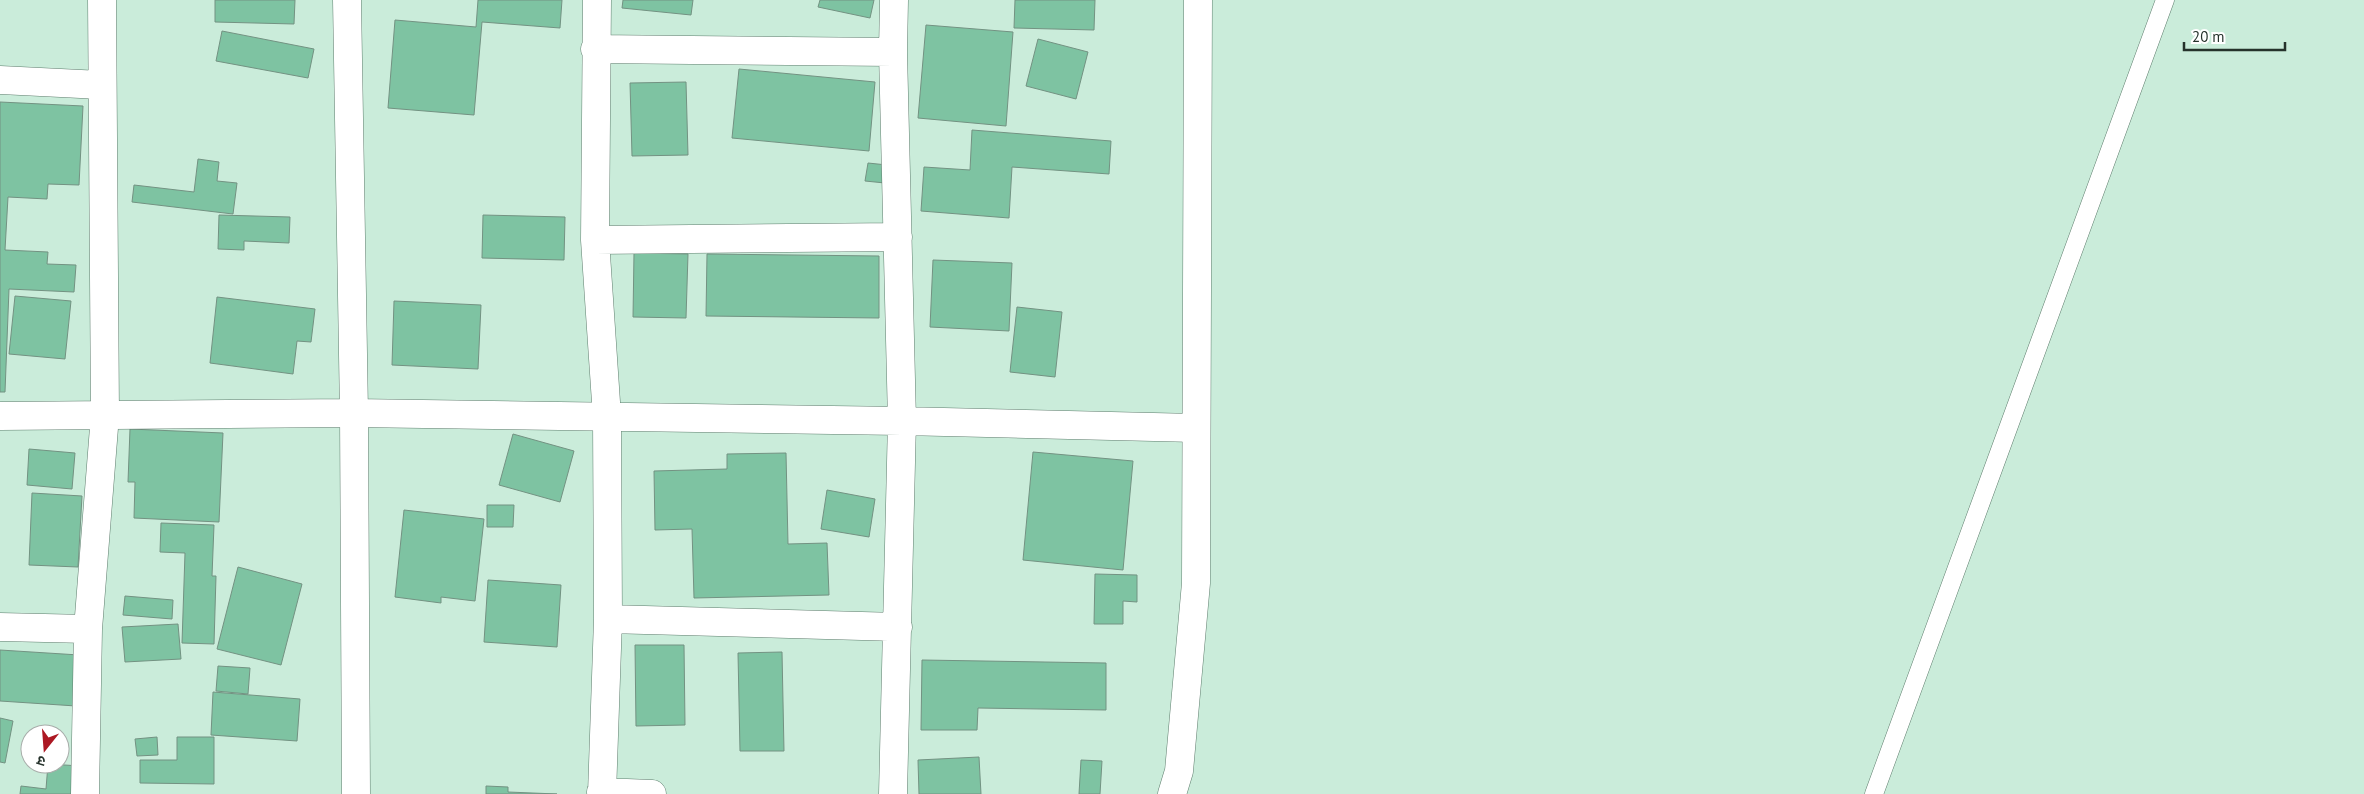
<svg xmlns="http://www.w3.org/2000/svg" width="2364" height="794" font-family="'PT Sans','Noto Sans Devanagari',sans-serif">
<rect width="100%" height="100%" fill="#caecda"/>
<!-- building -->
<path fill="#7ec3a2" stroke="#739282" d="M215 0H295L294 24 215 22Z
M478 0H562L560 28 482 22 474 115 388 108 395 20 476 27Z
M623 0H693L691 15 622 8Z
M820 0H874L870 18 818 7Z
M1015 0H1095L1094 30 1014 28Z
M926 25 1013 32 1006 126 918 118Z
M222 31 314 49 308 78 216 61Z
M1038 39 1088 52 1076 99 1026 86Z
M739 69 875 82 869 151 732 138Z
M686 82 688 155 632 156 630 83Z
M0 102 83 106 79 185 48 184 47 199 8 197 5 250 48 252 47 264 76 265 74 292 9 289 5 392H0Z
M972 130 1111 141 1109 174 1012 167 1009 218 921 211 924 167 970 170Z
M198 159 219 162 217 181 237 183 233 214 132 202 134 185 194 192Z
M868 163 887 165 885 183 865 181Z
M219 215 290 217 289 243 244 241V250L218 249Z
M483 215 565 217 564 260 482 258Z
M634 253 688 254 686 318 633 317Z
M707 254 879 256V318L706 316Z
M933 260 1012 263 1009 331 930 327Z
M15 296 71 301 65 359 9 354Z
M217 297 315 309 311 342 297 341 293 374 210 363Z
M394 301 481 305 478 369 392 365Z
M1017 307 1062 312 1055 377 1010 372Z
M130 429 223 433 219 522 134 518 135 482H128Z
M513 434 574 451 560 502 499 485Z
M29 449 75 453 72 489 27 485Z
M1033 452 1133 461 1123 570 1023 560Z
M786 453 788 544 827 543 829 595 694 598 692 529 655 530 654 471 727 469V454Z
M827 490 875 499 869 537 821 529Z
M32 493 82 496 78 567 29 565Z
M487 505H514L513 527H487Z
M404 510 484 519 475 601 441 597V603L395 597Z
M161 523 214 525 212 576H216L214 644 182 643 185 553 160 552Z
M238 567 302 584 281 665 217 649Z
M1095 574 1137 575V602L1123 601V624H1094Z
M488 580 561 585 557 647 484 642Z
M125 596 173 600 172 619 123 615Z
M178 624 181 659 125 662 122 627Z
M635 645H684L685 725 636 726Z
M0 650 79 655 76 706 0 701Z
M782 652 784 751H740L738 653Z
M922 660 1106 663V710L978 708 977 730H921Z
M218 666 250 668 248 694 216 691Z
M213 692 300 699 297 741 211 735Z
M0 718 13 721 5 763 0 762Z
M157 737 158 755 137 756 135 739Z
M177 737H214V784L140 783V760H177Z
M979 757 981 794H919L918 760Z
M1081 760 1102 761 1100 794H1079Z
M48 764 81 766 78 794H20L21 786 46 789Z
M486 786 508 787V792L557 794H486Z"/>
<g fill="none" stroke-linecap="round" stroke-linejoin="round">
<!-- lane casing -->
<g stroke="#5f7e6e" stroke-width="19">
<path id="lane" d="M1874 794 2165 0"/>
</g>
<!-- street casing -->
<g stroke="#5f7e6e" stroke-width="29">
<path id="street" d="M347 0 354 413 356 794
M597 0 595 240 607 417 608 619 602 794
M595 49 893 52
M0 80 101 85
M595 240 898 237
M0 416 354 413 902 421 1196 428
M608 619 898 627
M0 627 88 629
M601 792 652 794
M85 794 88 629 105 415 102 0
M893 794 902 421 893 52 894 0"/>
</g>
<!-- secondary casing -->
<g stroke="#5f7e6e" stroke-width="29">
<path id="secondary" d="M1172 794 1179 771 1196 583 1198 0"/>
</g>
<!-- lane -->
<use href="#lane" stroke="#fff" stroke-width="18"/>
<!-- street -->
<use href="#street" stroke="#fff" stroke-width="28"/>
<!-- secondary -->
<use href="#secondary" stroke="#fff" stroke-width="28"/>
</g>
<!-- north arrow -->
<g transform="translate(45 749) rotate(197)"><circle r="24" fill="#ffffff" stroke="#a8adaa"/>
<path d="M0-4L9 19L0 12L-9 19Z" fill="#ac1823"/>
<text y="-8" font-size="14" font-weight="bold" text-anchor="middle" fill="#25322b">उ</text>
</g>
<!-- scale -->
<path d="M2184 42v8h101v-8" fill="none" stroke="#25322b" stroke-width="2.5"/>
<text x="2192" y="42" font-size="15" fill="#25322b" stroke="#ffffff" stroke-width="4" paint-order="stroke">20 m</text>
</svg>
